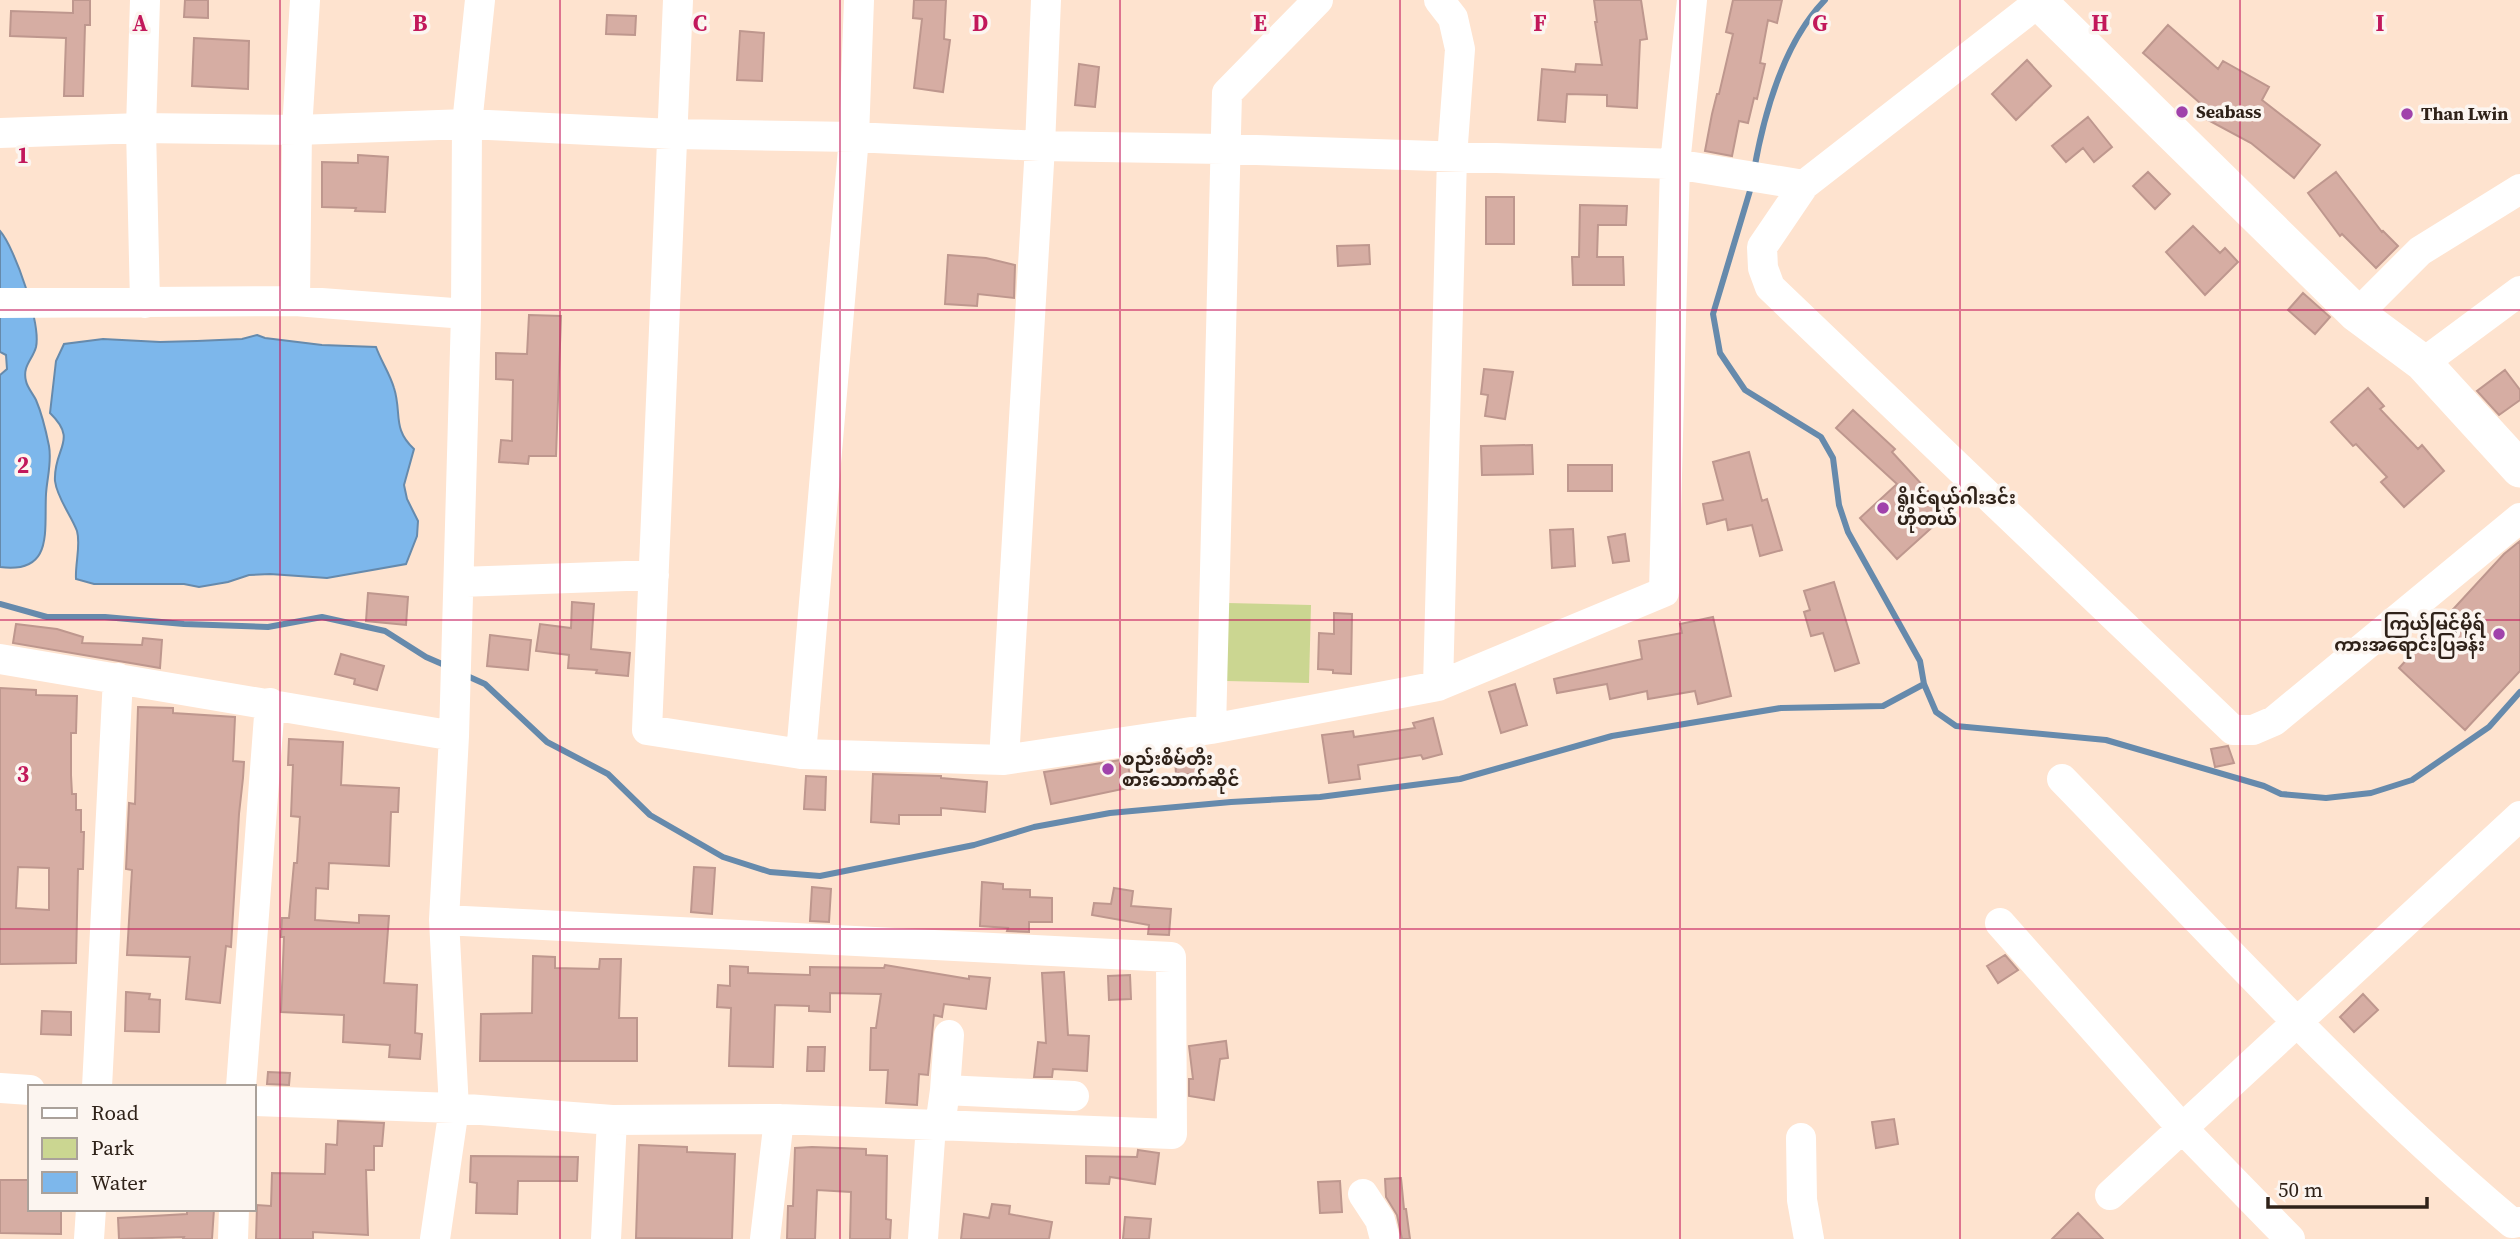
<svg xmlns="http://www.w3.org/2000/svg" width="2520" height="1239" font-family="'Source Serif 4','Noto Sans Myanmar',serif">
<rect width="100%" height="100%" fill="#fee3cf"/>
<!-- green -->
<path fill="#cbd691" d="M1227 603 1311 605 1309 683 1226 681Z"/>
<!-- water -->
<path fill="#7db7eb" stroke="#668aac" stroke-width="2" d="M0 231C15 248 41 324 36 347 33 359 22 366 26 381 27 387 33 394 36 400 42 414 46 431 49 446 52 462 47 478 46 494 44 531 54 574 0 567V375L7 369 6 355 0 352Z
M257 335 265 338 322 345 376 347C381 361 390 374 394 388 402 413 392 429 414 449L404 485 407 499 418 521 417 536 406 564 327 578 270 574 249 575 228 582 199 587 184 584H94L76 579C75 564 81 545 77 531 71 515 57 498 55 481 53 448 79 441 50 413L56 361 64 344 103 339 160 342 197 341 242 339Z"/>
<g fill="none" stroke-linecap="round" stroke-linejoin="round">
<!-- stream -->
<path stroke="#668aac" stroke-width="6" d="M1754 170C1764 114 1784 42 1825 0
M1752 184 1713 314 1720 353 1745 390 1821 437 1833 458 1839 505 1848 532 1920 661 1924 684 1936 712 1956 726 2106 740 2264 786 2281 794 2326 798 2371 793 2412 780 2489 727 2520 692
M0 604 47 617H105L184 624 268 627 322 617 385 631 426 657 449 667
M465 675 485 684 547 742 608 774 650 815 723 857 770 872 820 876 974 845 1034 827 1110 813 1231 802 1320 797 1460 779 1612 736 1781 708 1883 706 1924 684"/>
</g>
<!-- building -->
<path fill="#d6ada3" stroke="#be978e" stroke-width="2" fill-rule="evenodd" d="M73 0H90V25H85L83 96H64L66 38 10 36 11 11 73 13Z
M185 0H208V18L184 17Z
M914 0H946L944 39 950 40 943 92 914 88 922 19 913 18Z
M1594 0H1641L1647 39 1640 40 1637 108 1607 106V95L1567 94 1565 122 1538 120 1542 69 1575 72 1576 64 1602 65 1595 22H1597Z
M1733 0H1782L1777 23 1768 20 1760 63 1765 64 1757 99 1754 98 1748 123 1739 121 1732 156 1705 151 1712 114 1717 94H1719L1733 34 1726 32Z
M607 15 636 16 635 35 606 34Z
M2168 25 2218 69 2223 61 2269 87 2262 100 2320 145 2294 178 2251 143 2195 113 2200 103 2143 53Z
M740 31 764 33 762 81 737 80Z
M194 38 249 41 248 89 192 86Z
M2027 60 2051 86 2016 120 1992 94Z
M1079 64 1099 67 1095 107 1075 105Z
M2088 117 2112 147 2094 162 2083 148 2066 162 2052 146Z
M358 155 388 157 385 212 355 211 356 208 322 207V162L358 163Z
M2148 172 2170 194 2155 209 2133 186Z
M2336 172 2382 232 2383 231 2398 246 2376 268 2342 234 2340 236 2308 193Z
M1486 197H1514V244H1486Z
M1580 205 1627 206 1626 225H1598L1597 257H1623L1624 285H1573L1572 257H1579Z
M2193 226 2220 253 2225 248 2238 262 2205 295 2166 252Z
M1369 245 1370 264 1338 266 1337 246Z
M948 255 986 258 1015 265 1014 298 978 294 977 306 945 304Z
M2303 293 2330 317 2315 334 2288 310Z
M529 315 561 316 556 456H529L528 464 499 462 501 440 512 441 513 380 496 379V353L527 354Z
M1484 369 1513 372 1505 419 1485 416 1488 395 1481 394Z
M2505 370 2520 390V400L2499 415 2477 391Z
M2368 388 2384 406 2380 409 2418 449 2422 445 2444 471 2404 507 2381 482 2387 477 2356 444 2353 446 2331 422Z
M1853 410 1895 449 1892 452 1948 513 1897 559 1860 518 1897 484 1836 428Z
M1532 445 1533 474 1482 475 1481 446Z
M1749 452 1762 501 1767 499 1782 550 1760 556 1752 525 1728 530 1726 519 1707 524 1703 504 1723 500 1713 462Z
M1568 465H1612V491H1568Z
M1573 529 1575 566 1552 568 1550 530Z
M1625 534 1629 561 1613 563 1608 537Z
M2520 541V671L2465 730 2399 668 2504 554Z
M1834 582 1859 663 1835 671 1823 633 1811 636 1804 612 1810 610 1804 591Z
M368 593 408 597 406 625 366 621Z
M572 602 594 604 591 649 630 653 628 676 596 673 597 670 568 668 569 655 536 651 540 624 571 628Z
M1334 613 1352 614 1351 674 1333 673V670L1318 669 1319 633 1334 634Z
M1713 617 1731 696 1698 704 1695 691 1648 699 1647 691 1610 699 1607 684 1557 693 1554 679 1642 659 1639 641 1682 633 1680 624Z
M16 624 57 629 83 637 82 643 142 645 143 638 162 640 160 668 13 643Z
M490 635 531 640 528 670 487 666Z
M341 654 384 666 377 690 354 684 355 679 335 674Z
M1515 684 1527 725 1501 733 1489 692Z
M0 688 36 690V695L77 696 76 733H71V775L72 794H76V810H81V832H84L83 869H78L76 963 0 964ZM18 867 49 868V910L16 908Z
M138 707 173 708V713L235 717 233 761 244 762 243 778 239 814 231 947 226 946 220 1003 186 999 190 957 127 955 132 870 126 869 129 803 135 804Z
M1433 718 1442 754 1423 759 1421 755 1358 765 1360 779 1329 783 1322 735 1353 731 1354 737 1415 728 1413 723Z
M289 739 343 742 341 785 399 788 398 812H391L389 866 329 863 328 889 316 888 315 920 359 923V915L389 916 384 983 417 985 415 1033 422 1034 420 1059 389 1057 390 1045 343 1042 344 1015 281 1012 284 937H281L282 918H289L294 863H297L300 817 291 816 293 765H288Z
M2228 746 2234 763 2215 767 2211 749Z
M1199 754 1200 773 1176 775 1175 756Z
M1127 759 1132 787 1051 804 1044 772Z
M873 774 941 776V778L987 782 985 812 941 808V815H899V824L871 822Z
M806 776 826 777 825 810 804 809Z
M694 867 715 868 712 914 691 912Z
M982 882 1003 884V889L1030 890V897L1052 898V922H1029V932L1007 931 1008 928 980 926Z
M812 887 831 889 829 922 810 921Z
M1114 888 1133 891 1131 906 1171 909 1169 935 1148 934 1149 925 1092 915 1094 903 1111 904Z
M2005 955 2018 970 1998 983 1987 966Z
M533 956 555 957V968L599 969 600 959H621L619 1018H637V1061H480L481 1014 532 1013Z
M885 965 969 979V976L990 978 986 1009 944 1004 942 1017 934 1015 928 1075 919 1074 917 1105 886 1103 888 1070H870L871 1028H876L881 994 830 993V1012L809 1011V1006L775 1005 773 1067 729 1066 731 1008 717 1007 718 985 730 986V966L748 967V973L810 975V967L884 968Z
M1064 972 1068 1035 1089 1036 1087 1071 1053 1069 1052 1077H1034L1038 1042 1046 1043 1042 973Z
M1130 975 1131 999 1109 1000 1108 976Z
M126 992 150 994 149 999 160 1000 159 1032 125 1031Z
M2363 994 2378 1010 2354 1032 2340 1017Z
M42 1011 71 1012V1035L41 1034Z
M1226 1041 1228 1058 1220 1059 1214 1100 1189 1096V1079H1193L1189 1046Z
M808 1047H825L824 1071H807Z
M268 1072 290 1073 289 1085 267 1084Z
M1894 1119 1898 1144 1876 1148 1872 1122Z
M338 1121 384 1123 382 1146H374V1170H366L368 1235 313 1232V1239H256L257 1205 271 1206 272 1173 325 1174 326 1144 337 1145Z
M639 1145 687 1147V1152L735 1154 732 1239 636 1238Z
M812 1147 866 1149V1155L887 1156 886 1219 891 1220 890 1239H850L851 1192 817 1190 815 1239H787L788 1206H793L795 1148Z
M1138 1150 1159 1153 1155 1184 1110 1177 1109 1184 1086 1183V1156L1137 1157Z
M471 1156 578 1157 577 1181H518L517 1214 476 1213 477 1183 470 1182Z
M1401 1178 1404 1209H1406L1410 1239H1402L1397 1215 1386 1197 1385 1179Z
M0 1180H30V1209H61V1234L0 1233Z
M1340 1181 1342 1212 1320 1213 1318 1182Z
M992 1204 1010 1206 1009 1214 1052 1222 1049 1239H961L964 1214 989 1218Z
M187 1209H214L212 1239H183L184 1237 119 1239 118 1218 187 1214Z
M2078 1213 2103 1239H2052Z
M1125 1217 1151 1219 1149 1239H1123Z"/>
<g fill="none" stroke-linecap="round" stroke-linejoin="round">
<!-- minor -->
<path stroke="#fff" stroke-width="30" d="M678 0 647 730 801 754 1004 760 1211 729 1438 686 1664 592 1675 164 1692 0
M0 133 141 128 297 130 467 124 672 134 854 137 1040 146 1224 149 1675 164 1804 185 2039 2
M1804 185 1762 247 1763 268 1770 287 2233 730H2253L2274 721 2520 518
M295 301 297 130 305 0
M0 303 295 301 466 314
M145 303 141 128 145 0
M2357 314 2420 251 2520 189
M2423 363 2520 291
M459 582 654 575
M0 659 454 736
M1438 686 1452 157 1460 49 1453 18 1439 0
M1211 729 1227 93 1318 0
M801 754 854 137 859 0
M1004 760 1040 146 1046 0
M2062 779C2209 930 2351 1087 2512 1223L2520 1222
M2000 923 2182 1128 2290 1239
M97 1087 118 678
M241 1087 270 703
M0 1088 30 1090
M945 1090 949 1035
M254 1101 454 1108 612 1120 779 1119 1172 1134 1171 957 444 920
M940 1126 945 1090 1074 1096
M1801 1138 1802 1200 1809 1239
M1363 1194 1380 1220 1385 1239
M2110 1195 2520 816
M89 1239 91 1209
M233 1239 234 1209
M435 1239 454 1108 444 920 454 736 466 314 467 124 480 0
M606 1239 612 1120
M765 1239 779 1119
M923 1239 931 1125"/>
<!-- major -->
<path stroke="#fff" stroke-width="37" d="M2037 0 2357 314 2423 363 2520 469"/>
</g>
<!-- grid -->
<path fill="none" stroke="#c2185b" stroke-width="2" stroke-opacity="0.55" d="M280 0V1239M560 0V1239M840 0V1239M1120 0V1239M1400 0V1239M1680 0V1239M1960 0V1239M2240 0V1239M0 310H2520M0 620H2520M0 929H2520"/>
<!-- markers -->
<g fill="#a042ab" stroke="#fcf5f0" stroke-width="2.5">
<circle cx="2182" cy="112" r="7"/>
<circle cx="2407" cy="114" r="7"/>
<circle cx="1883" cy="508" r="7"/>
<circle cx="2499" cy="634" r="7"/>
<circle cx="1108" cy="769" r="7"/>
</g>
<g text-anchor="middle" stroke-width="7" stroke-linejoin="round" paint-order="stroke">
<!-- poi labels -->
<g font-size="18" font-weight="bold" fill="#2f2219" stroke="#fcf5f0" text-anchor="start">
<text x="2196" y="118">Seabass</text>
<text x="2421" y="120">Than Lwin</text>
<text x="1897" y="504">ရွိုင်ရယ်ဂါးဒင်း<tspan x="1897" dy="21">ဟိုတယ်</tspan></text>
<text x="2485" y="630" text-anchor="end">ကြယ်မြင့်မိုရ်<tspan x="2485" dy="21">ကားအရောင်းပြခန်း</tspan></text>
<text x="1122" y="765">စည်းစိမ်တိုး<tspan x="1122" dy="21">စားသောက်ဆိုင်</tspan></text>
</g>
</g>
<g font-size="23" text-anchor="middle" font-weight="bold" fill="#c2185b" stroke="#fcf5f0" stroke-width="7" stroke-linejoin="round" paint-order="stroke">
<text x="140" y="31">A</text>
<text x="420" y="31">B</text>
<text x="700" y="31">C</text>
<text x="980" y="31">D</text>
<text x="1260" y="31">E</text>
<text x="1540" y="31">F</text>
<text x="1820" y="31">G</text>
<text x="2100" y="31">H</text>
<text x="2380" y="31">I</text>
<text x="23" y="163">1</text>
<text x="23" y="473">2</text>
<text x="23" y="782">3</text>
</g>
<!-- legend -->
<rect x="28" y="1085" width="228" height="126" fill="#fcf5f0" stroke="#aaa19a" stroke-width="2"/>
<rect x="42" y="1108" width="35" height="10" fill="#ffffff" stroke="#aaa19a" stroke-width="2"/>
<text x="91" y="1120" font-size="21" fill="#2f2219">Road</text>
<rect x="42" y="1138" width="35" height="21" fill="#cbd691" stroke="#aaa19a" stroke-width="2"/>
<text x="91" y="1155" font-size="21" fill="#2f2219">Park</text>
<rect x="42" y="1172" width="35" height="21" fill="#7db7eb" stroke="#aaa19a" stroke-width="2"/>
<text x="91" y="1190" font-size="21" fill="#2f2219">Water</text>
<!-- scale -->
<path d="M2268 1197v10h159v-10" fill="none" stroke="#2f2219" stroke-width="3.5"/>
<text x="2278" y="1197" font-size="21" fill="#2f2219" stroke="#fcf5f0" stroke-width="5" paint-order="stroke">50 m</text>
</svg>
